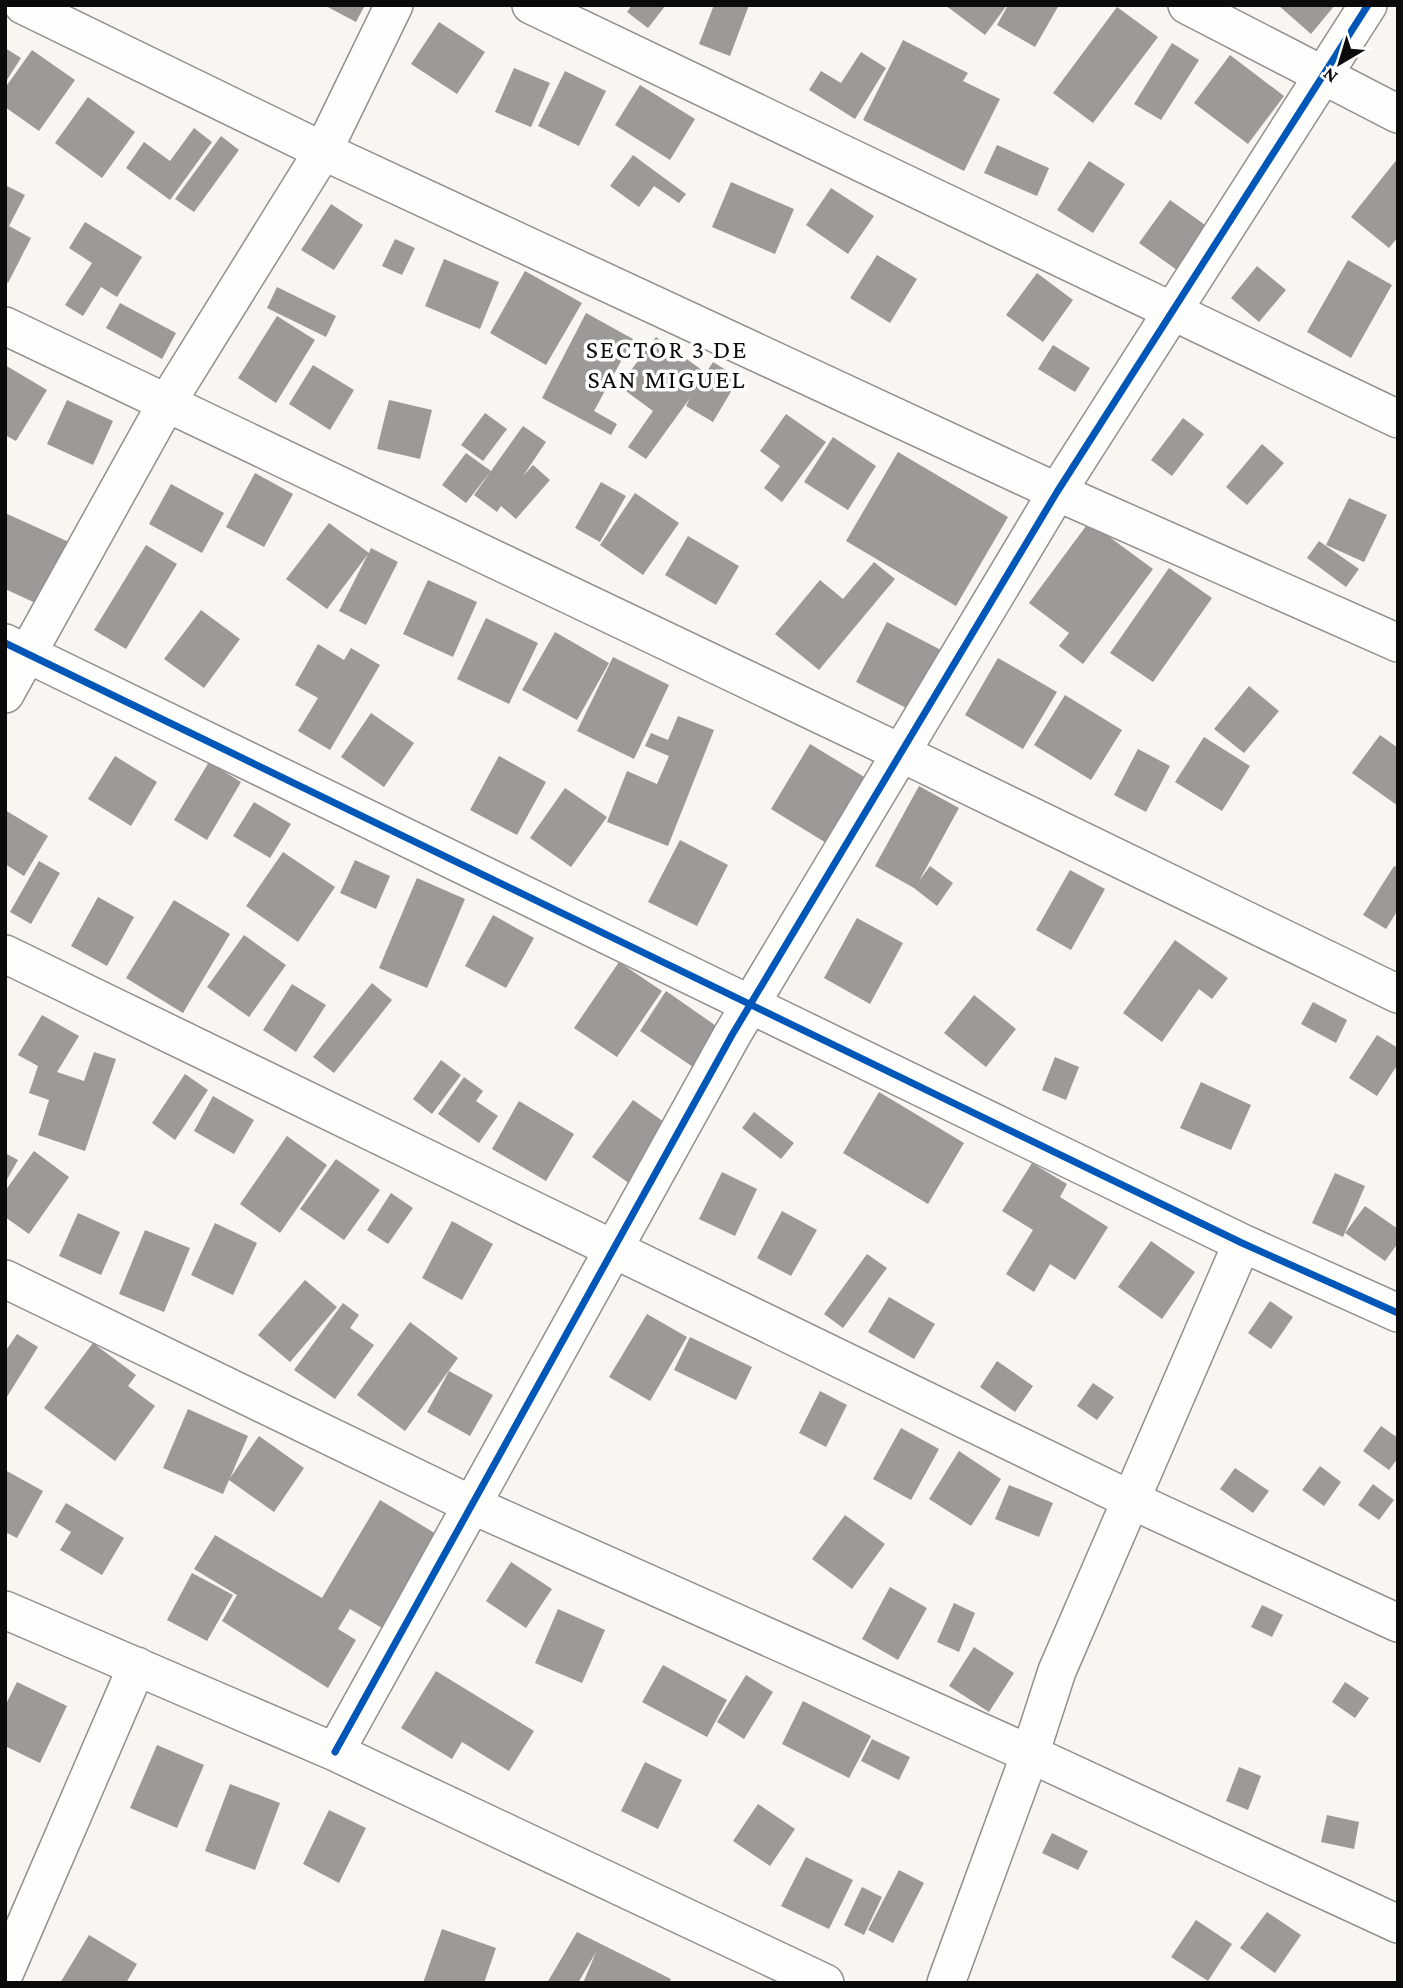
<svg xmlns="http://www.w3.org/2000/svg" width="1403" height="1988" font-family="'Crimson Pro',serif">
<rect width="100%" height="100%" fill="#f9f5f0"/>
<!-- building -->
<path fill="#9c9996" d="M324 5H365L356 22Z
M632 5H666L648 28 627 12Z
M714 5H749L730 56 699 44Z
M945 5H1007L985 35Z
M1008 5H1059L1035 47 997 25Z
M1278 5H1335L1311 34Z
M1117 7 1158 37 1093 123 1053 93Z
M439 22 485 52 457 94 411 64Z
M903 40 968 73 963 81 1000 99 964 171 863 120Z
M1172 43 1199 60 1161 120 1134 104Z
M5 48 21 58 5 83Z
M32 50 75 80 39 131 5 107V88Z
M861 52 886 68 855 119 809 90 821 71 841 83Z
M1230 55 1284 96 1248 144 1194 103Z
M514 68 550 83 531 127 495 112Z
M565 71 606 91 579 146 538 126Z
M640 85 695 119 670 160 615 125Z
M88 97 135 132 102 178 55 143Z
M194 128 212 142 170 200 126 168 144 142 170 161Z
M221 136 239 150 194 212 175 199Z
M997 145 1049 168 1037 196 984 173Z
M633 155 686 194 679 203 654 186 639 207 610 186Z
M1398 158V237L1389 248 1351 217Z
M1089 161 1125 184 1093 233 1057 210Z
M731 182 794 209 775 254 712 227Z
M5 185 25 195 9 226 31 238 8 283 5 281Z
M831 188 874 216 848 254 806 225Z
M1170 200 1208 227 1177 270 1139 243Z
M331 204 363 225 334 270 301 250Z
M85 222 142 257 117 297 101 287 83 316 65 305 92 263 69 248Z
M395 239 415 248 402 275 382 266Z
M877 255 917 279 890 323 850 298Z
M444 259 499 282 480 329 425 306Z
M1348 260 1392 285 1351 358 1307 332Z
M1257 266 1286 290 1259 322 1231 298Z
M525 271 582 303 546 365 490 333Z
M1037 273 1073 300 1043 342 1006 315Z
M277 287 336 316 326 337 267 308Z
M120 303 176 333 162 359 106 328Z
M586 313 633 339 594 411 617 424 611 435 542 398Z
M277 316 315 340 276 403 238 378Z
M656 337 706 373 713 362 739 378 713 422 686 406 690 398 646 459 628 447 653 411 619 386Z
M1053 345 1090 368 1075 392 1038 369Z
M5 365 47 390 16 441 5 435Z
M313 365 354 390 330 430 289 404Z
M67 400 113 421 93 465 47 444Z
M389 400 432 410 420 459 377 449Z
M485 413 507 429 483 461 461 445Z
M786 414 826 442 782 502 764 488 780 466 760 451Z
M1183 418 1204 434 1172 476 1151 460Z
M523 426 546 442 523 476 533 465 550 480 516 519 501 506 497 512 474 495Z
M833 437 876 466 848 510 804 482Z
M1262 444 1284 463 1247 505 1226 487Z
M898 452 1008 517 956 606 846 541Z
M466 453 491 471 466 503 442 485Z
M255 473 293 494 264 547 226 527Z
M601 482 626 496 600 542 575 528Z
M171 484 224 513 202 553 149 524Z
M635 493 679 523 643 575 600 545Z
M1349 498 1387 515 1364 562 1326 545Z
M5 513 69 542 40 605 5 589Z
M1089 522 1153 569 1083 664 1059 646 1069 633 1029 603Z
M329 523 369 553 371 548 398 562 366 625 339 611 368 554 327 609 286 579Z
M688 536 739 566 716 605 665 575Z
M1319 541 1359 569 1346 587 1307 558Z
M146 545 177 564 126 649 94 630Z
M874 562 895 579 819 670 775 634 820 580 843 599Z
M1169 568 1212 598 1153 682 1110 653Z
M428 580 477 602 453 657 403 634Z
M201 610 240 639 204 688 164 659Z
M486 618 538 643 509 704 457 679Z
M887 622 943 651 912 711 856 682Z
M555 632 609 663 577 720 522 690Z
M318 644 344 660 351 648 380 665 330 750 298 731 318 698 295 685Z
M613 657 669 685 634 759 577 731Z
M998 658 1057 692 1023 749 965 715Z
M1249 686 1279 711 1244 753 1214 729Z
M1065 695 1122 730 1091 780 1034 745Z
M371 713 414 743 384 787 341 757Z
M678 716 714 730 668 846 607 822 627 771 657 784 669 756 645 746 651 733 668 740Z
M1380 735 1398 748V806L1352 773Z
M1204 737 1250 766 1222 811 1175 782Z
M810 744 871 781 831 846 771 809Z
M1138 749 1170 766 1146 812 1114 795Z
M115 756 157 782 131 826 88 799Z
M499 756 546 782 517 835 470 810Z
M209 762 241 782 207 840 174 820Z
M919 786 959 808 919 881 930 866 953 883 937 906 914 888 875 866Z
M565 788 607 817 571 867 530 838Z
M254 802 291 824 270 858 233 836Z
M5 810 48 836 24 876 5 864Z
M680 840 728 865 697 926 648 902Z
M283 852 335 887 298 942 246 906Z
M355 860 390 876 376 909 340 893Z
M39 861 60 873 31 924 10 912Z
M1394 866 1398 868V910L1386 929 1363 915Z
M1070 870 1105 889 1071 950 1036 930Z
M417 878 465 899 427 988 379 968Z
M98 897 134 917 107 966 71 946Z
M174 900 230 934 183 1013 126 978Z
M493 915 534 938 506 988 465 966Z
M857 918 903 943 870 1004 824 978Z
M244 935 286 965 249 1017 207 987Z
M1175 940 1228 978 1212 999 1199 989 1162 1042 1123 1013Z
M619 962 662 991 617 1057 574 1028Z
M372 983 392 1000 334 1073 313 1057Z
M292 984 326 1005 296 1052 263 1030Z
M666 991 722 1030 696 1069 640 1031Z
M974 995 1016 1029 986 1067 944 1033Z
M1313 1002 1347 1020 1336 1043 1301 1024Z
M42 1015 79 1036 57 1072 84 1081 94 1052 116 1059 85 1151 38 1135 49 1100 29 1093 38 1066 18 1055Z
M1377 1035 1398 1048V1064L1377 1096 1349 1078Z
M1055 1057 1079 1067 1066 1100 1042 1090Z
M441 1060 461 1075 432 1114 413 1099Z
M185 1074 208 1090 175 1140 152 1123Z
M464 1077 483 1091 476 1101 498 1116 479 1143 438 1114Z
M1201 1082 1251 1105 1231 1150 1180 1128Z
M879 1092 964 1143 928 1204 843 1153Z
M213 1096 254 1120 234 1154 194 1131Z
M633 1100 674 1129 633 1186 592 1157Z
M519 1101 574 1134 546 1181 492 1149Z
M754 1112 794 1143 781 1159 742 1128Z
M287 1136 327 1165 280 1233 240 1204Z
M34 1151 69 1177 29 1234 5 1217V1191Z
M5 1153 18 1160 5 1183Z
M336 1159 380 1190 344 1240 300 1209Z
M1032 1163 1067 1184 1060 1197 1108 1227 1075 1280 1050 1264 1034 1292 1006 1274 1033 1230 1002 1211Z
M722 1172 757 1189 735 1236 699 1219Z
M1335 1173 1365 1186 1343 1237 1312 1223Z
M391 1193 413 1208 388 1244 367 1230Z
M1365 1206 1398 1229V1243L1385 1261 1345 1233Z
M782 1211 817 1230 791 1276 757 1258Z
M78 1213 120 1232 101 1275 59 1256Z
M452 1221 493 1244 462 1300 422 1278Z
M215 1223 257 1243 233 1295 191 1275Z
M145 1230 190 1248 164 1312 119 1294Z
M1151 1241 1195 1272 1162 1319 1118 1287Z
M867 1254 887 1268 843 1328 824 1314Z
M305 1280 337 1307 290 1362 258 1335Z
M889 1297 935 1324 914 1359 868 1332Z
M1270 1301 1293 1317 1271 1349 1248 1333Z
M343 1303 359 1315 350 1328 374 1345 335 1399 294 1370Z
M647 1314 687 1337 650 1401 609 1377Z
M410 1322 458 1358 405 1431 357 1395Z
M17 1334 38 1347 5 1400V1352Z
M690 1337 752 1367 736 1400 674 1370Z
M93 1343 136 1375 128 1386 155 1406 115 1461 44 1408Z
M997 1361 1033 1386 1015 1412 980 1387Z
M449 1371 493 1395 470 1436 427 1412Z
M1093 1383 1114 1397 1097 1420 1077 1406Z
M820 1391 847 1405 826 1447 799 1433Z
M188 1409 248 1436 230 1478 259 1436 304 1468 274 1512 229 1480 223 1494 163 1468Z
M1381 1426 1398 1438V1458L1389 1470 1363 1451Z
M901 1428 939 1449 911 1500 873 1479Z
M959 1451 1001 1479 971 1526 929 1499Z
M1320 1466 1341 1482 1324 1506 1302 1490Z
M1235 1468 1269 1491 1253 1513 1220 1489Z
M5 1470 43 1491 17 1538 5 1532Z
M1373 1484 1394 1500 1379 1520 1358 1505Z
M1009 1485 1053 1503 1039 1537 995 1519Z
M380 1500 438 1535 382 1628 350 1609 338 1629 356 1640 328 1688 222 1621 237 1595 194 1569 215 1535 322 1598Z
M66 1503 124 1538 102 1575 60 1550 71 1532 55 1522Z
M845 1515 885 1544 852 1589 812 1559Z
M511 1562 552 1589 526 1628 486 1601Z
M192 1573 233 1595 207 1641 167 1620Z
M890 1587 927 1608 898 1660 862 1639Z
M954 1603 975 1613 959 1652 937 1642Z
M1262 1605 1283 1615 1272 1637 1251 1627Z
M558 1609 605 1630 582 1683 535 1663Z
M974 1647 1014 1673 989 1712 949 1686Z
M663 1665 727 1700 707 1737 642 1702Z
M436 1671 534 1731 509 1771 462 1742 452 1759 401 1728Z
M746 1675 773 1692 744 1739 717 1722Z
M17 1682 67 1706 40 1763 5 1746V1706Z
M1345 1682 1369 1698 1355 1718 1332 1702Z
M803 1701 871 1736 849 1778 782 1744Z
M872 1739 910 1757 899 1780 861 1761Z
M157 1745 204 1765 177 1828 130 1808Z
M645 1762 682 1780 658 1829 621 1811Z
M1239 1767 1261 1776 1248 1810 1226 1801Z
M230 1784 280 1803 255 1870 205 1851Z
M758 1804 795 1829 770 1866 733 1841Z
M329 1810 366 1828 339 1883 303 1864Z
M1327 1815 1359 1822 1354 1849 1321 1842Z
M1052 1833 1088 1851 1078 1870 1042 1853Z
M806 1857 853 1880 829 1929 781 1906Z
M899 1870 924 1883 893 1943 868 1930Z
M862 1887 882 1897 864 1935 844 1925Z
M1267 1912 1301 1935 1275 1973 1240 1948Z
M1196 1920 1232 1944 1208 1981 1171 1957Z
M442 1929 496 1948 484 1983H423Z
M577 1932 671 1979 669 1983H583L596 1952 578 1983H547Z
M89 1935 137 1964 126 1983H60Z"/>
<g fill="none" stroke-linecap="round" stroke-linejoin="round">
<!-- minor casing -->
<g stroke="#92908e" stroke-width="40">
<path id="minor" d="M23 5 323 151 1057 492 1398 643
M531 5 1398 419
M1187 5 1398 114
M5 326 901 753 1398 994
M5 643 1242 1243 1398 1313
M5 694 166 404 323 151 394 5
M5 954 1131 1500 1398 1623
M5 1279 472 1505 1030 1754 1398 1924
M5 1610 335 1752 825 1983
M335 1752 732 1035 1057 492 1368 5
M5 1972 137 1666
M946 1983 1030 1754 1057 1671 1242 1243"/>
</g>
<!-- minor -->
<use href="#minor" stroke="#fefefd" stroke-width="37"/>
<!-- cycleway casing -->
<g stroke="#fff" stroke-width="11">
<path id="cycleway" d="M5 643 1242 1243 1398 1313
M335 1752 732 1035 1057 492 1368 5"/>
</g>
<!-- cycleway -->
<use href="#cycleway" stroke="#0057b8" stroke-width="7"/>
</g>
<g text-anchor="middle" stroke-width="7" stroke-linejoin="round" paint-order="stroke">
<!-- quarter labels -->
<g font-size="26" letter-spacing="2" fill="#0b0b0b" stroke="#fff">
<text x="667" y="358">SECTOR 3 DE<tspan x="667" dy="30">SAN MIGUEL</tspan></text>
</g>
</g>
<!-- border -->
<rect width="1403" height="1988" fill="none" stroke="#0b0b0b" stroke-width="14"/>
<!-- north arrow -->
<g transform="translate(1340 63) rotate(218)" stroke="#ffffff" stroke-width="5" paint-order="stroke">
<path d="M0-5L12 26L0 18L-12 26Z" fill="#0b0b0b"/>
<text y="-10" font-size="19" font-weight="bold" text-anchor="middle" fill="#0b0b0b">N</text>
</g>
</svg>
